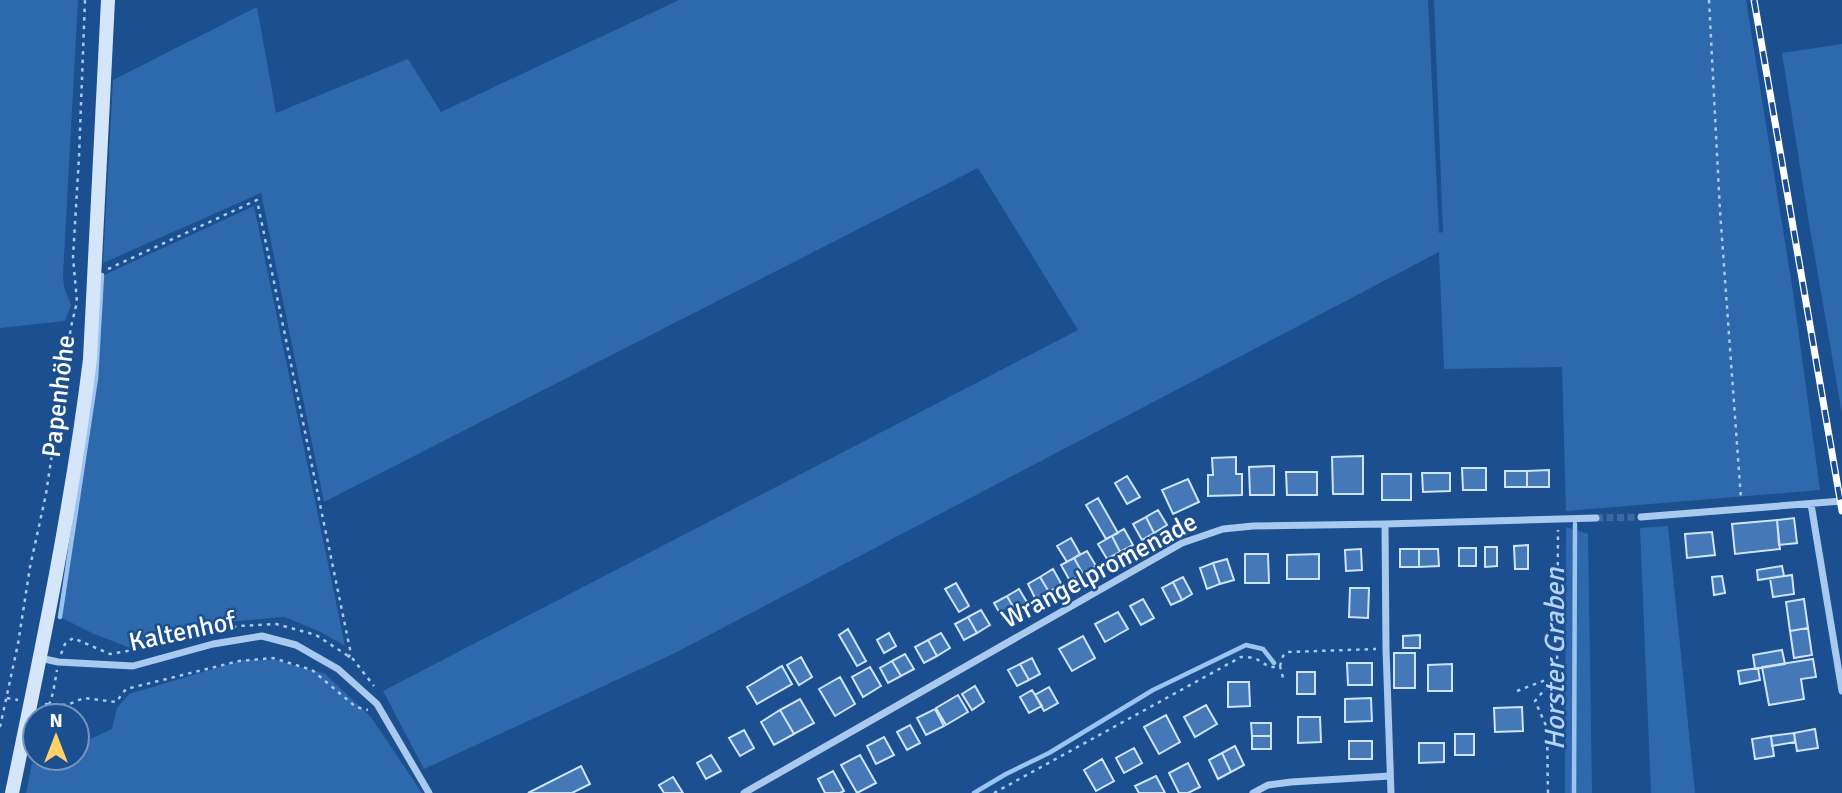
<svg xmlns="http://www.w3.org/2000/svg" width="1842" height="793" font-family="Signika,sans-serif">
<rect width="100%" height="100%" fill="#1b4f8f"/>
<!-- green -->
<path fill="#2e69ad" d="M0 0H78L63 275 64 287 71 305 65 321 0 328Z
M679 0H1428L1439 233 1443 232 1434 0H1746L1793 292 1820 490 1566 511 1562 367 1444 369 1439 252 675 653 424 769 383 691 1078 330 978 168 324 502 261 193 103 263 113 80 257 7 276 113 408 59 441 112Z
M1842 44V414L1809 223 1782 53Z
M254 206 345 646 319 631 284 617 238 621 128 647 94 634 62 618 97 379 104 275Z
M1668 526 1695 793H1651L1640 528Z
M1566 527 1588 534 1592 793H1565Z
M243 660H276L325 674 371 717 422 793H26L32 763 53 772 62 758H77V745L112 729 117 708 129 694Z"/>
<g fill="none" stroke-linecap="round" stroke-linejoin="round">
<!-- stream -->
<path stroke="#9cc4f0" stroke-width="4.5" d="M60 617 96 378 102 275
M974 793 1006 774 1049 753 1153 690 1246 645 1263 649 1274 663
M1574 793 1575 524"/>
</g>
<!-- building -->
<path fill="#4478b7" stroke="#cfe3fa" stroke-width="2" d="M1363 456V494H1333L1332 457Z
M1236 457V474H1242V495L1208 496V475H1213L1212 458Z
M1274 466V495H1250L1249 467Z
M1462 468H1486V490H1463Z
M1549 470V487H1527V471Z
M1505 471H1527V487H1505Z
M1286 472H1317V495H1287Z
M1422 473H1450V491L1423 492Z
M1382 474H1411V500H1382Z
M1127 476 1140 497 1127 504 1115 483Z
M1188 479 1199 502 1173 514 1162 490Z
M1098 498 1118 533 1106 539 1086 505Z
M1158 510 1167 525 1154 533 1146 517Z
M1146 517 1154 533 1142 540 1133 524Z
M1794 518 1797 543 1779 545 1777 520Z
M1777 520 1780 549 1735 554 1732 524Z
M1124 529 1133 545 1120 552 1112 536Z
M1712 532 1715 555 1687 558 1685 534Z
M1112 536 1120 552 1107 559 1098 544Z
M1071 538 1080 554 1067 562 1057 546Z
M1528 545V569H1515L1514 546Z
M1485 547H1497V566L1485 567Z
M1459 548H1476V566H1459Z
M1361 549 1362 570 1346 571 1345 550Z
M1400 549H1419V567H1400Z
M1419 549H1438L1439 566 1419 567Z
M1087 551 1096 566 1083 574 1074 558Z
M1245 554H1268L1269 583H1245Z
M1319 554V579H1287V555Z
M1074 558 1083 574 1070 581 1061 565Z
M1227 559 1234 580 1220 584 1213 563Z
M1213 563 1220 584 1207 589 1200 568Z
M1782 566 1784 576 1758 580 1757 570Z
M1053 569 1062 585 1049 592 1040 577Z
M1792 575 1794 594 1773 597 1770 578Z
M1722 576 1725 593 1714 595 1712 577Z
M1040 577 1049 592 1036 600 1028 584Z
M1183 577 1192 594 1182 600 1173 582Z
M1173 582 1182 600 1171 605 1162 588Z
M956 583 969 606 959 612 945 589Z
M1350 588H1369L1368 618 1349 617Z
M1019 589 1028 604 1016 612 1007 596Z
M1007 596 1016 612 1003 619 994 603Z
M1143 599 1154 618 1141 625 1130 606Z
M1804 599 1808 628 1790 631 1786 602Z
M981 610 990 625 977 633 968 617Z
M1118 612 1128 629 1105 642 1095 624Z
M968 617 977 633 964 640 955 624Z
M1808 628 1812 655 1794 658 1790 631Z
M848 629 866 661 857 666 839 635Z
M889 633 896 646 884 653 877 640Z
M941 633 950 648 937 656 928 640Z
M1420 635V648H1403V636Z
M1083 636 1095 658 1072 671 1059 649Z
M928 640 937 656 924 663 915 647Z
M1782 650 1785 664 1755 669 1753 655Z
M1394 653H1415V688H1394Z
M905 654 914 669 901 676 892 661Z
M801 657 812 677 799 685 787 665Z
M1032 658 1040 674 1029 680 1020 664Z
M1813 659 1816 677 1801 679 1804 699 1769 705 1762 667Z
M892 661 901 676 888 683 880 668Z
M1347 663H1372V685H1348Z
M1020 664 1029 680 1017 686 1008 670Z
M1452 664V691H1428V665Z
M782 666 792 684 757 704 747 687Z
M870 667 881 686 863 697 852 677Z
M1758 668 1760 680 1740 684 1738 671Z
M1297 672H1315V694H1297Z
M840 677 855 704 835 716 819 689Z
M1228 682H1249L1250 706 1228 707Z
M975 686 984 702 972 710 962 694Z
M1049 687 1058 703 1044 711 1035 695Z
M1032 690 1042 706 1029 713 1020 697Z
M958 695 968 712 946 725 936 708Z
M1371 698 1372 721 1345 722V699Z
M800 699 814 723 794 734 780 710Z
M1206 705 1217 724 1195 737 1184 717Z
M1522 707 1523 731 1495 732 1494 708Z
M935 709 944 726 926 735 917 718Z
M780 710 794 734 774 745 761 722Z
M1166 715 1180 742 1159 754 1144 727Z
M1298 717H1320L1321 742 1298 743Z
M1251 723H1271V736H1252Z
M910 725 920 743 907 750 897 732Z
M1815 729 1818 748 1797 751 1794 733Z
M744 730 754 748 740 756 729 738Z
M1794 733 1795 742 1772 746 1771 736Z
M1455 734H1474V755H1455Z
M1252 736H1271V749H1252Z
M1771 736 1774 756 1755 759 1752 739Z
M884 737 894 755 876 764 867 746Z
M1349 741H1372V759H1349Z
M1419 743H1444V762L1419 763Z
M1235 746 1244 765 1231 772 1222 753Z
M1134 748 1142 763 1124 773 1116 758Z
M1222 753 1231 772 1218 779 1209 760Z
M711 755 721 771 706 779 697 763Z
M860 755 876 783 857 793 841 765Z
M1102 759 1114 781 1096 791 1084 770Z
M1188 763 1200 787 1188 793H1179L1169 773Z
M581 766 590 784 572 793H528Z
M833 771 844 791 840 793H825L818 779Z
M1156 776 1165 793H1139L1135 786Z
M673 777 683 793H664L659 785Z"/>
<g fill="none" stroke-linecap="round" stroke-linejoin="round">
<!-- street-tunnel -->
<path stroke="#3d69a0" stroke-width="7" stroke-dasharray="7 3.5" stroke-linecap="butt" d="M1596 518 1641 517"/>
<!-- path -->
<path stroke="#a9c9ee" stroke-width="2.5" stroke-dasharray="3.5 5" stroke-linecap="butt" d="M1709 0 1720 211 1741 499
M108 269 257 200 351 654 345 661
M61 654 65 644 73 638 110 654 139 649 238 626 276 624 316 635 353 659 374 686
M1280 666 1283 656 1288 652 1376 649
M1517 691 1556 676
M7 698 18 700
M45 704 67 705 84 698 116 702 126 689 239 661 273 658 312 670 356 707 368 710
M49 705 53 693 57 670
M0 727 18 644 30 567 46 494 71 327 77 302 73 257 79 157 85 0
M994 793 1241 657C1243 657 1251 657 1253 658 1264 661 1267 670 1280 666L1284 682
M1548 793 1547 728 1535 701 1557 675 1558 530"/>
<!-- street -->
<path stroke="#a9c9ee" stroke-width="7" d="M1811 504 1842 691
M1641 517 1842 501
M1385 524 1386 649 1391 793
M40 658 58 662 133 666 213 644 262 636 296 645 338 669 377 704 429 793
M744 793 1182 543 1223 529 1253 526 1385 524 1596 518
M1253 793 1268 785 1291 782 1390 776"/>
<!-- secondary -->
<path stroke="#d6e6fa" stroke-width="14" d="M12 793C42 649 72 505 90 359L108 0"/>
<!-- rail casing -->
<g stroke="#fff" stroke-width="7">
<path id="rail" d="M1754 0 1842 511"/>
</g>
<!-- rail -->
<use href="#rail" stroke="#1b4f8f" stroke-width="4.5" stroke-dasharray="13" stroke-linecap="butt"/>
</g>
<g text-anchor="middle" stroke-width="5" stroke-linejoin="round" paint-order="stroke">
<!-- street labels -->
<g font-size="26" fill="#fff" stroke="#1b4f8f">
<text transform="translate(58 396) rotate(-83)" y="9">Papenhöhe</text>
<text transform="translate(1099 570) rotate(-28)" y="9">Wrangelpromenade</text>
<text transform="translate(182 631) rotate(-12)" y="9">Kaltenhof</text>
</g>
<!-- water labels -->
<g font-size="28" font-style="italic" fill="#b5d3f5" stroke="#1b4f8f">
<text transform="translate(1554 659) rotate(-90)" y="10">Horster Graben</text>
</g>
</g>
<!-- north arrow -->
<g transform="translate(56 737)"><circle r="33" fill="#1b4f8f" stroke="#7695bc" stroke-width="2"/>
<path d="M0-5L12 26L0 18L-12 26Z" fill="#ffd166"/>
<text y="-10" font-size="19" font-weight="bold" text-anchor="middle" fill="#ffffff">N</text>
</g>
</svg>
